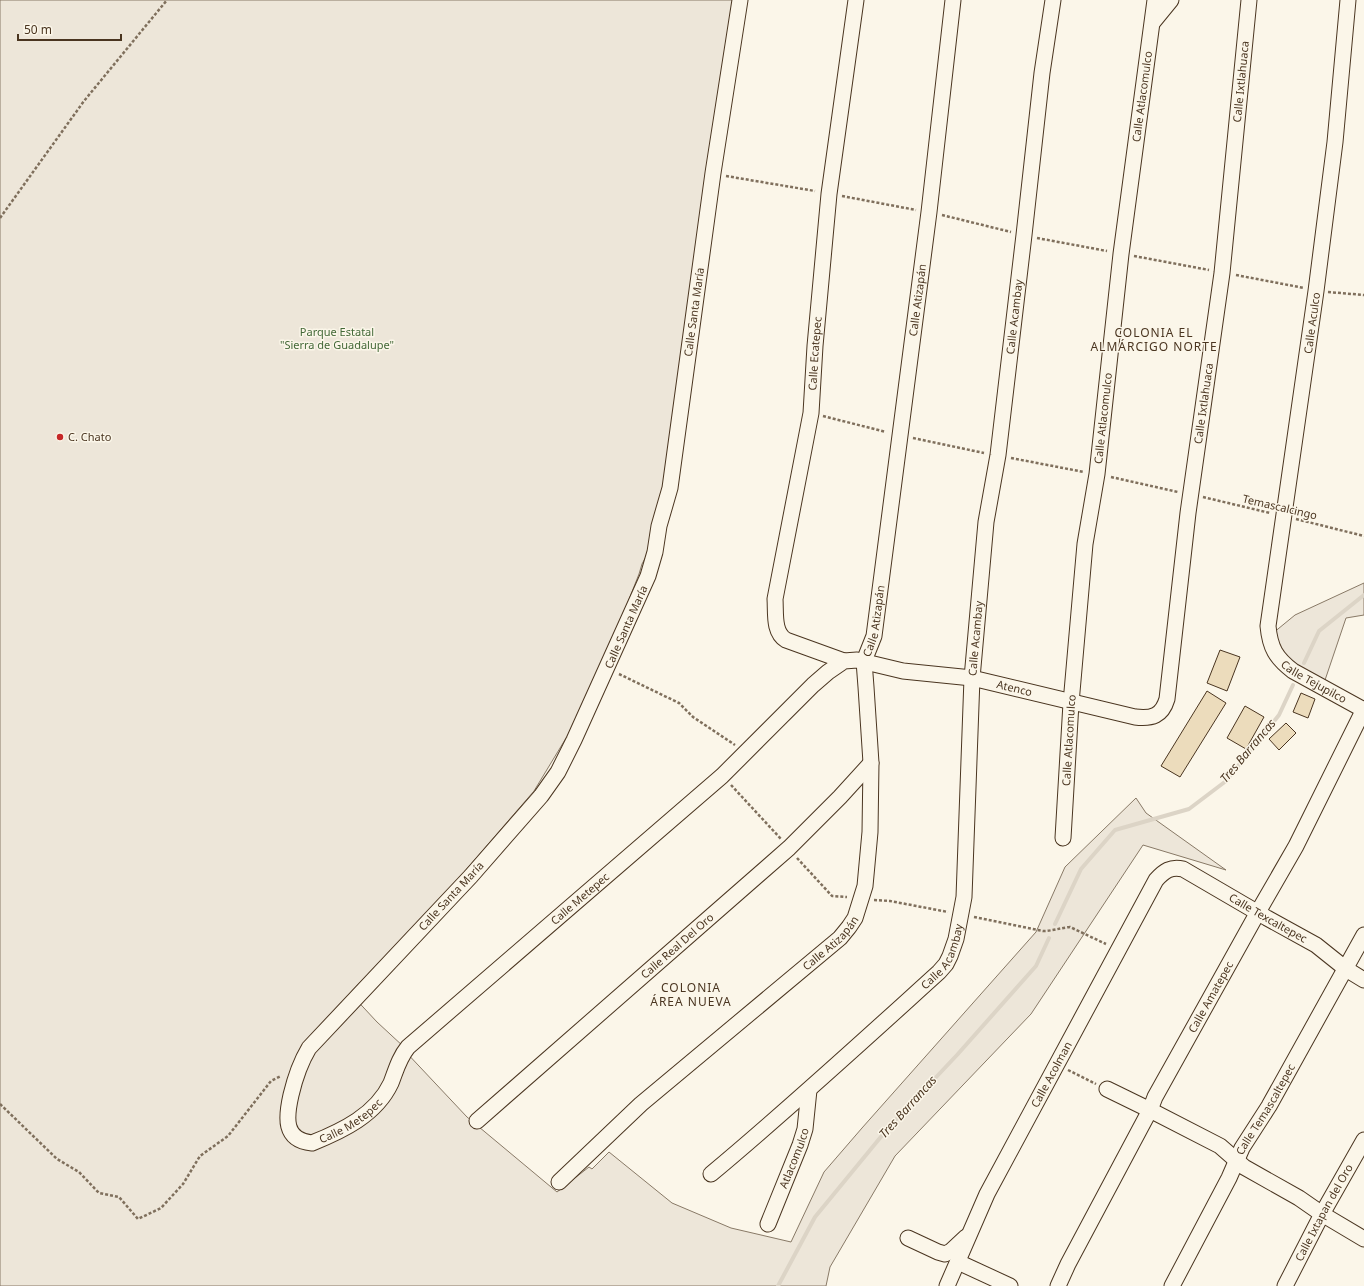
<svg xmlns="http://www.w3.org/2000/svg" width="1364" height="1286" font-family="'Noto Sans',sans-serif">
<rect width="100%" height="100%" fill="#fbf6e9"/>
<!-- green -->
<path fill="#ede6d9" stroke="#887966" d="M0 0H736L676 441 649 551 642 564 639 574 613 640 577 720 534 791 452 886 350 993 377 1022 404 1047 403 1049 467 1117 557 1192 589 1167 592 1169 609 1152 672 1203 731 1228 791 1242 824 1172 862 1128 1036 932 1065 867 1136 798 1146 813 1226 870 1143 845 1031 1014 895 1156 830 1267 826 1286H0Z
M1364 583V615L1346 618 1322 689 1267 638 1295 615Z"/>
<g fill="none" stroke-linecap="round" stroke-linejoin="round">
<!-- stream -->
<path stroke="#dcd4c6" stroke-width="4" d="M1304 663 1319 631 1364 595
M1055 924 1081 869 1115 830 1189 809 1226 781 1279 715 1293 685
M778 1286 815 1217 889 1127 957 1055 1036 966 1049 938"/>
</g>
<!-- building -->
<path fill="#ecdcbc" stroke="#4a3520" d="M1220 650 1240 657 1227 691 1207 683Z
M1207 691 1226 703 1180 777 1161 766Z
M1301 693 1315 699 1308 718 1293 712Z
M1245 706 1264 717 1246 749 1227 738Z
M1286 723 1296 733 1279 750 1269 739Z"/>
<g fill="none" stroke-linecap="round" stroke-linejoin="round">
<!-- minor casing -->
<g stroke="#4a3520" stroke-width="17">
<g id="minor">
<path id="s1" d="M740 0 713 173 670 488 659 526 655 552 648 576 574 740 558 772 541 796 471 876 309 1048C300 1063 295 1078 291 1095 286 1117 283 1140 312 1143 342 1131 376 1115 391 1083 396 1070 399 1058 408 1047L722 776 813 685 828 672 844 661 857 660 903 671 972 678 1135 717C1152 719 1162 716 1167 699L1188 513 1222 273 1249 0"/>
<path id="s2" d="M1348 0 1335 142 1316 291 1268 626C1270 648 1276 658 1293 671L1364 710"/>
<path d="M1153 22 1171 0"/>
<path id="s3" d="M844 661 786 640C773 632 776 613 775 599L811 413 815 346 829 194 856 0"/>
<path id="s4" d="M1063 838 1071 703 1085 544 1097 474 1121 254 1155 0"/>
<path d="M1107 1089 1150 1110 1220 1146 1244 1167 1299 1198 1322 1214 1364 1239"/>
<path id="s5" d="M477 1121 789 848 840 797 871 763"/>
<path id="s6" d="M711 1174C789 1109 864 1040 939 972L946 964 950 956 956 939 964 897 972 678 986 522 998 455 1024 235 1042 73 1053 0"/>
<path id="s7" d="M559 1182 641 1104 840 938 849 927 855 918 865 886 870 832 871 763 866 687 864 661 874 636 929 212 953 0"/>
<path id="s8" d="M768 1224 800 1145 805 1129 809 1090"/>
<path d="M908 1238 938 1252 945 1254 951 1251 966 1237"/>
<path d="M958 1262 1010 1286"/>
<path id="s9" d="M947 1286 987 1194 1156 880C1164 871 1171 866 1183 869L1267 918 1316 945 1346 969 1364 980"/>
<path id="s10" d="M1058 1286 1068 1264 1150 1110 1155 1097 1258 912 1296 846 1364 709"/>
<path id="s11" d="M1172 1286 1229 1178 1242 1148 1269 1106 1364 935"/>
<path id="s12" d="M1285 1286 1322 1214 1364 1140"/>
</g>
</g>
<!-- path -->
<path stroke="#7f6f5c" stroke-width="2.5" stroke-dasharray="3 2" stroke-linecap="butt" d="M726 176 815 191
M842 196 916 210
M942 215 1011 232
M0 218 84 101 167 0
M1037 238 1107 251
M1134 256 1209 270
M1236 275 1304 288
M1328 292 1364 295
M823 416 886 432
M913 438 984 453
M1011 458 1084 472
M1111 477 1178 492
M1203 497 1270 513
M1296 519 1364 536
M619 674 679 703 693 717 735 745
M731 785 781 839
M797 858 832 896 847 897
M874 900 890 901 948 912
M974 917 1043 931C1052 931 1060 928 1070 927L1106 944
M1068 1070 1096 1084
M0 1104 57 1159 79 1172 99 1193 119 1197 138 1219 161 1208 183 1184 200 1156 228 1136 271 1081 281 1076"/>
<!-- minor -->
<use href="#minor" stroke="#fbf6e9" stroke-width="15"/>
</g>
<!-- markers -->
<circle fill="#c62828" stroke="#fbf6e9" stroke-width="1.5" cx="60" cy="437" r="4"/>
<g text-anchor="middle" stroke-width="3" stroke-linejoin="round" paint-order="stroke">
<!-- street labels -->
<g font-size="11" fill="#4a3520" stroke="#fbf6e9">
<text dy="4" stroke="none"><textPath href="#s1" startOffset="2969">Calle Ixtlahuaca</textPath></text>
<text dy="4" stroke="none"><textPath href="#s4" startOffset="746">Calle Atlacomulco</textPath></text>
<text dy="4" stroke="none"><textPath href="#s7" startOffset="1022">Calle Atizapán</textPath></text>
<text transform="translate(694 312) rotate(-82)" y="4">Calle Santa María</text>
<text dy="4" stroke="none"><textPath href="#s6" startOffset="968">Calle Acambay</textPath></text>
<text transform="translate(1312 323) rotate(-82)" y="4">Calle Aculco</text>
<text dy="4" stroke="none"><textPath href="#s3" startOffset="355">Calle Ecatepec</textPath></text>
<text dy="4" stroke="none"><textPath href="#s1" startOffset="2645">Calle Ixtlahuaca</textPath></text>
<text dy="4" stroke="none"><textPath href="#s4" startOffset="422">Calle Atlacomulco</textPath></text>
<text transform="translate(1280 507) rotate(13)" y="4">Temascalcingo</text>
<text dy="4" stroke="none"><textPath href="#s7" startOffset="698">Calle Atizapán</textPath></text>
<text transform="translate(626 627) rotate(-66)" y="4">Calle Santa María</text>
<text dy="4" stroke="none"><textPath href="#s6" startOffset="644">Calle Acambay</textPath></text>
<text dy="4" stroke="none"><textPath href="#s2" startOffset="708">Calle Tejupilco</textPath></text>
<text dy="4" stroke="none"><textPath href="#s1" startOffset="2182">Atenco</textPath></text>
<text dy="4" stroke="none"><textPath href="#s4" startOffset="98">Calle Atlacomulco</textPath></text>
<text transform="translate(451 896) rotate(-47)" y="4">Calle Santa María</text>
<text dy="4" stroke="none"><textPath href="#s1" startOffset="1653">Calle Metepec</textPath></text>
<text dy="4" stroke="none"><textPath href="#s9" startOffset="586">Calle Texcaltepec</textPath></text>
<text dy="4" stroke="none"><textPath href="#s7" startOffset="362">Calle Atizapán</textPath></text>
<text dy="4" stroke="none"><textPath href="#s5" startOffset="266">Calle Real Del Oro</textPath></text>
<text dy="4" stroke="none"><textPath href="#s6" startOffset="320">Calle Acambay</textPath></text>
<text dy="4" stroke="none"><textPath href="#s10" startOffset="327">Calle Amatepec</textPath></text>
<text dy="4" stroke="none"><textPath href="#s9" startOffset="236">Calle Acolman</textPath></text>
<text dy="4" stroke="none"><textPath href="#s11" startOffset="200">Calle Temascaltepec</textPath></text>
<text dy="4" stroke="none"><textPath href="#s1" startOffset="1329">Calle Metepec</textPath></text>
<text dy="4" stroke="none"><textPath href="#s8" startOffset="71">Atlacomulco</textPath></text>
<text dy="4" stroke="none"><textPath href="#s12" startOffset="83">Calle Ixtapan del Oro</textPath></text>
</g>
<!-- park labels -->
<g font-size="11" fill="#436837" stroke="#fbf6e9">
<text x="337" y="336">Parque Estatal<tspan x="337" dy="13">"Sierra de Guadalupe"</tspan></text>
</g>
<!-- poi labels -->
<g font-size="11" fill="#4a3520" stroke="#fbf6e9" text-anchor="start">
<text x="68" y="441">C. Chato</text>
</g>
<!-- neighbourhood labels -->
<g font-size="12" letter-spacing="1" fill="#4a3520" stroke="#fbf6e9">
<text x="1154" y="337">COLONIA EL<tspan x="1154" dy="14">ALMÁRCIGO NORTE</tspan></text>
<text x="691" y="992">COLONIA<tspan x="691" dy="14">ÁREA NUEVA</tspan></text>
</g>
<!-- water labels -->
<g font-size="12" font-style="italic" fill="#4a3520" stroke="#fbf6e9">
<text transform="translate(1248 751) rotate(-50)" y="4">Tres Barrancas</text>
<text transform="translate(908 1107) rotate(-48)" y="4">Tres Barrancas</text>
</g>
</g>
<!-- scale -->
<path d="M18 34v6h103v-6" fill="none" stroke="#4a3520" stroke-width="2"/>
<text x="24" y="34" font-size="12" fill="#4a3520" stroke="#fbf6e9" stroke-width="3" paint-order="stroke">50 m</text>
</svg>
